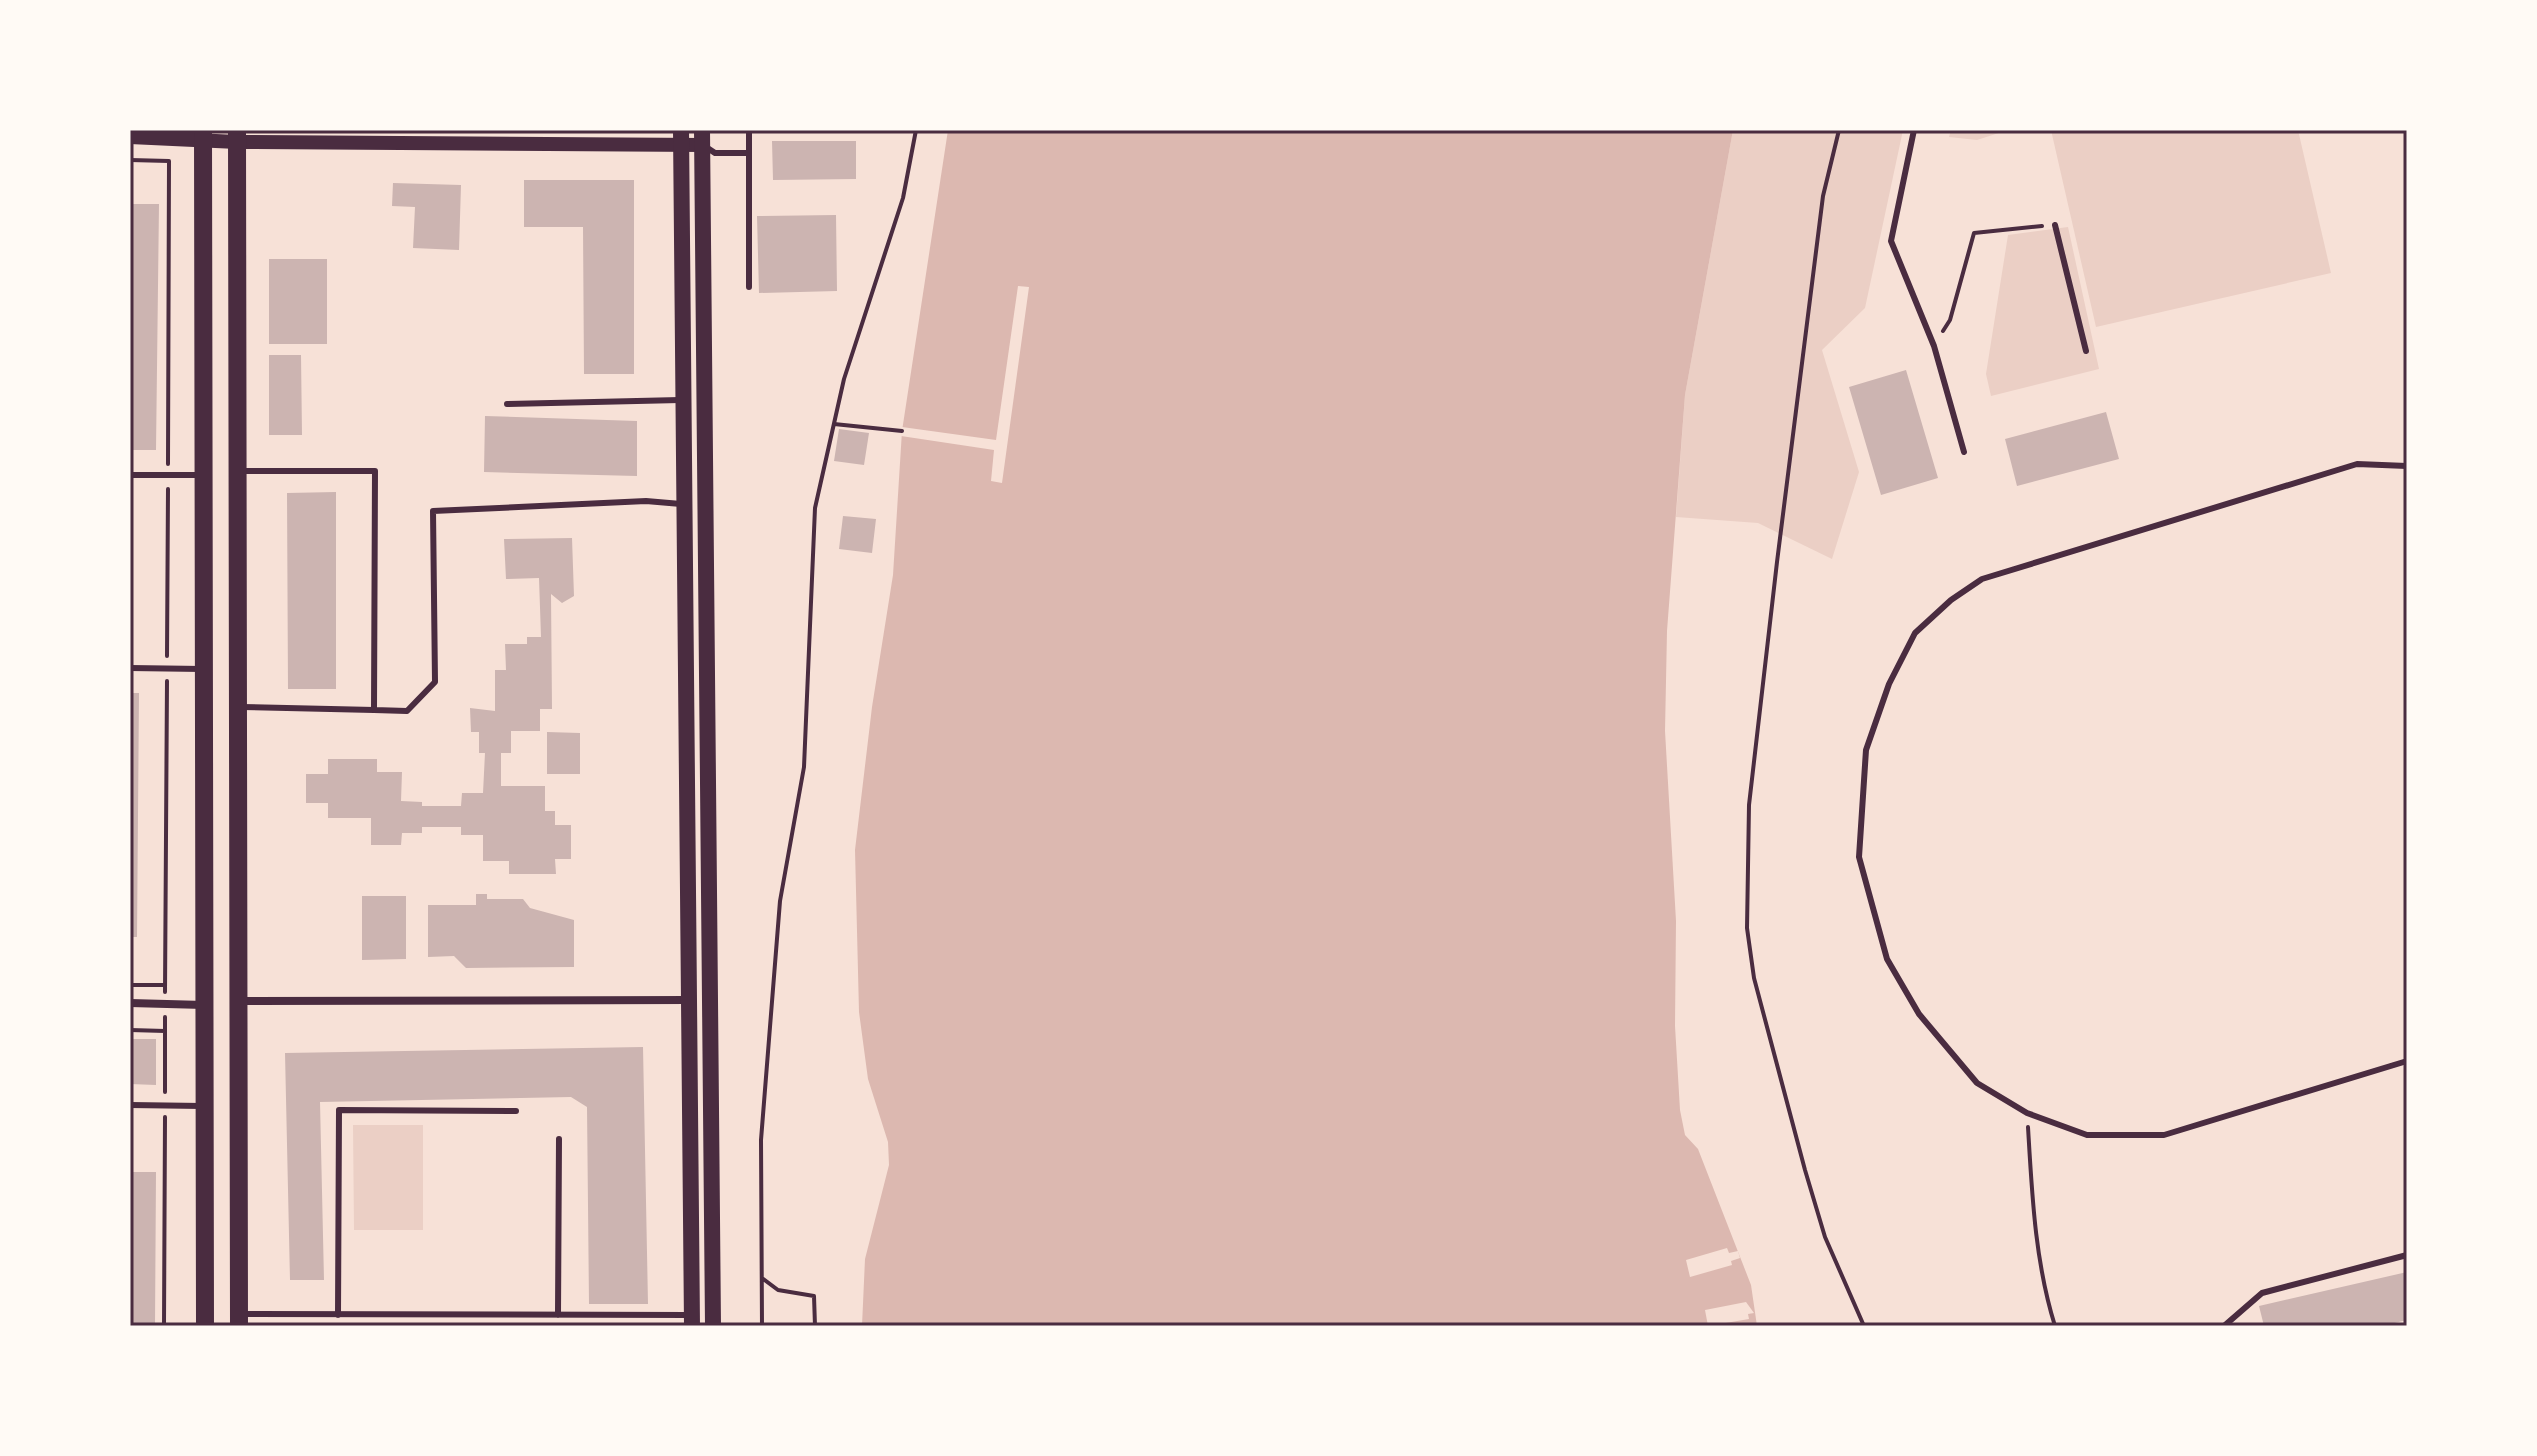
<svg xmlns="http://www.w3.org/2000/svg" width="2537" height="1456" font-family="Georgia,serif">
<rect width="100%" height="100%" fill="#f7e1d7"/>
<!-- green -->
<path fill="#ebcfc5" d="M1733 130H1903L1865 308 1822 350 1859 472 1832 559 1758 523 1676 517 1685 395Z
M1951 130H2008L1977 140 1949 137Z
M2051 130H2298L2331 273 2096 327Z
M2068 227 2099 369 1991 396 1986 374 2008 235Z
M353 1125H423V1230H354Z"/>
<!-- water -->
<path fill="#dcb8b0" d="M948 130H1733L1685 395 1667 631 1665 731 1676 921 1675 1026 1680 1110 1685 1135 1698 1149 1751 1285 1757 1326H862L865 1259 889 1165 888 1142 868 1079 859 1012 855 850 872 707 893 575 902 431Z"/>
<!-- pier -->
<path fill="#f7e1d7" d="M1018 286 1029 287 1002 483 991 481 994 450 901 436 902 427 996 440Z
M1727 1248 1729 1253 1738 1251 1740 1258 1731 1261 1732 1265 1690 1277 1686 1260Z
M1746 1302 1754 1313 1748 1314 1749 1319 1708 1326 1705 1310Z"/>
<!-- building -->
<path fill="#ccb4b1" d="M772 141H856V179L773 180Z
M524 180H634V374H584L583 227H524Z
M393 183 461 185 459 250 413 248 415 207 392 206Z
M130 204H159L156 450H130Z
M836 215 837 291 759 293 757 216Z
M269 259H327V344H269Z
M269 355H301L302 435H269Z
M1906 370 1938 478 1881 495 1849 387Z
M2106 412 2119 459 2017 486 2005 439Z
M485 416 637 421V476L484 472Z
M839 429 869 433 864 465 834 461Z
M336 492V689H288L287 493Z
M843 516 876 519 872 553 839 549Z
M572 538 574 596 562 603 551 594 552 709H540V731H511V753H501V786H545V811H555V825H571V859H555L556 874H509V861H483V835H461V827H422V833H402L401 845H371V818H328V803H306V774H328V759H377V772H402L401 801 422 802V806H461L462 793H483L485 753H479V732H471L470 708 495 711V670H506L505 644H527V637H541L539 578 506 579 504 539Z
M130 693H139L137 937H130Z
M547 732 580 733V774H547Z
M476 894H487V899H523L530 908 574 920V967L466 968 454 956 428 957V905H476Z
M362 896H406V959L362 960Z
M130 1039H156V1085L130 1084Z
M643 1047 648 1304H589L587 1107 571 1097 320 1102 324 1280H290L285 1053Z
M130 1172H156L155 1326H130Z
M2407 1272V1320L2382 1326H2264L2259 1306Z"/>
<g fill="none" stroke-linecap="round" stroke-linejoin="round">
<!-- path -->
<path stroke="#4a2c40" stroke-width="4" d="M1839 130 1823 196 1777 562 1749 805 1747 928 1754 978 1805 1170 1825 1237 1864 1326
M130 160 169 161 168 464
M1943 331 1950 320 1974 233 2042 226
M834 424 902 431
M167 656 168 489
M130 985H165
M165 992 167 681
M130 1030 165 1031
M165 1092V1017
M2028 1127C2032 1194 2035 1262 2055 1326
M762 1278 778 1290 814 1296 815 1326
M164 1326 165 1117
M762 1326 761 1140 780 901 804 767 815 508 844 379 903 198 916 130"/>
<!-- service -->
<path stroke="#4a2c40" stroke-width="6" d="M1914 130 1891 241 1934 346 1964 452
M706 147 715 153H749
M2055 225 2086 351
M749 287V130
M507 404 680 400
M2407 466 2357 464 1982 579 1951 600 1915 633 1889 684 1866 750 1859 857 1887 959 1919 1014 1977 1083 2027 1113 2087 1135H2164L2407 1061
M130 475H202
M130 668 202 669
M241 707 374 710 375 471H242
M374 710 407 711 435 682 433 511 646 501 681 504
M130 1105 202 1106
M240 1314 688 1315
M338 1315 339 1110 516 1111
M558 1315 559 1139
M2224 1326 2262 1293 2407 1255"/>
<!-- minor -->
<path stroke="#4a2c40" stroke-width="8" d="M239 1001 689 1000
M130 1003 204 1005"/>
<!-- tertiary -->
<path stroke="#4a2c40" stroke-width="14" d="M130 137 237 142 703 145"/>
<!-- secondary -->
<path stroke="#4a2c40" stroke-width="16" d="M681 130 692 1326
M702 130 713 1326"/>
<!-- primary -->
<path stroke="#4a2c40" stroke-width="18" d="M203 130 205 1326
M237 130 239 1326"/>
</g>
<!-- border -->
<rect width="2537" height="1456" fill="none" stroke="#fffaf5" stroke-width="264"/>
<rect x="132" y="132" width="2273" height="1192" fill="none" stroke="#4a2c40" stroke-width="3"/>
</svg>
